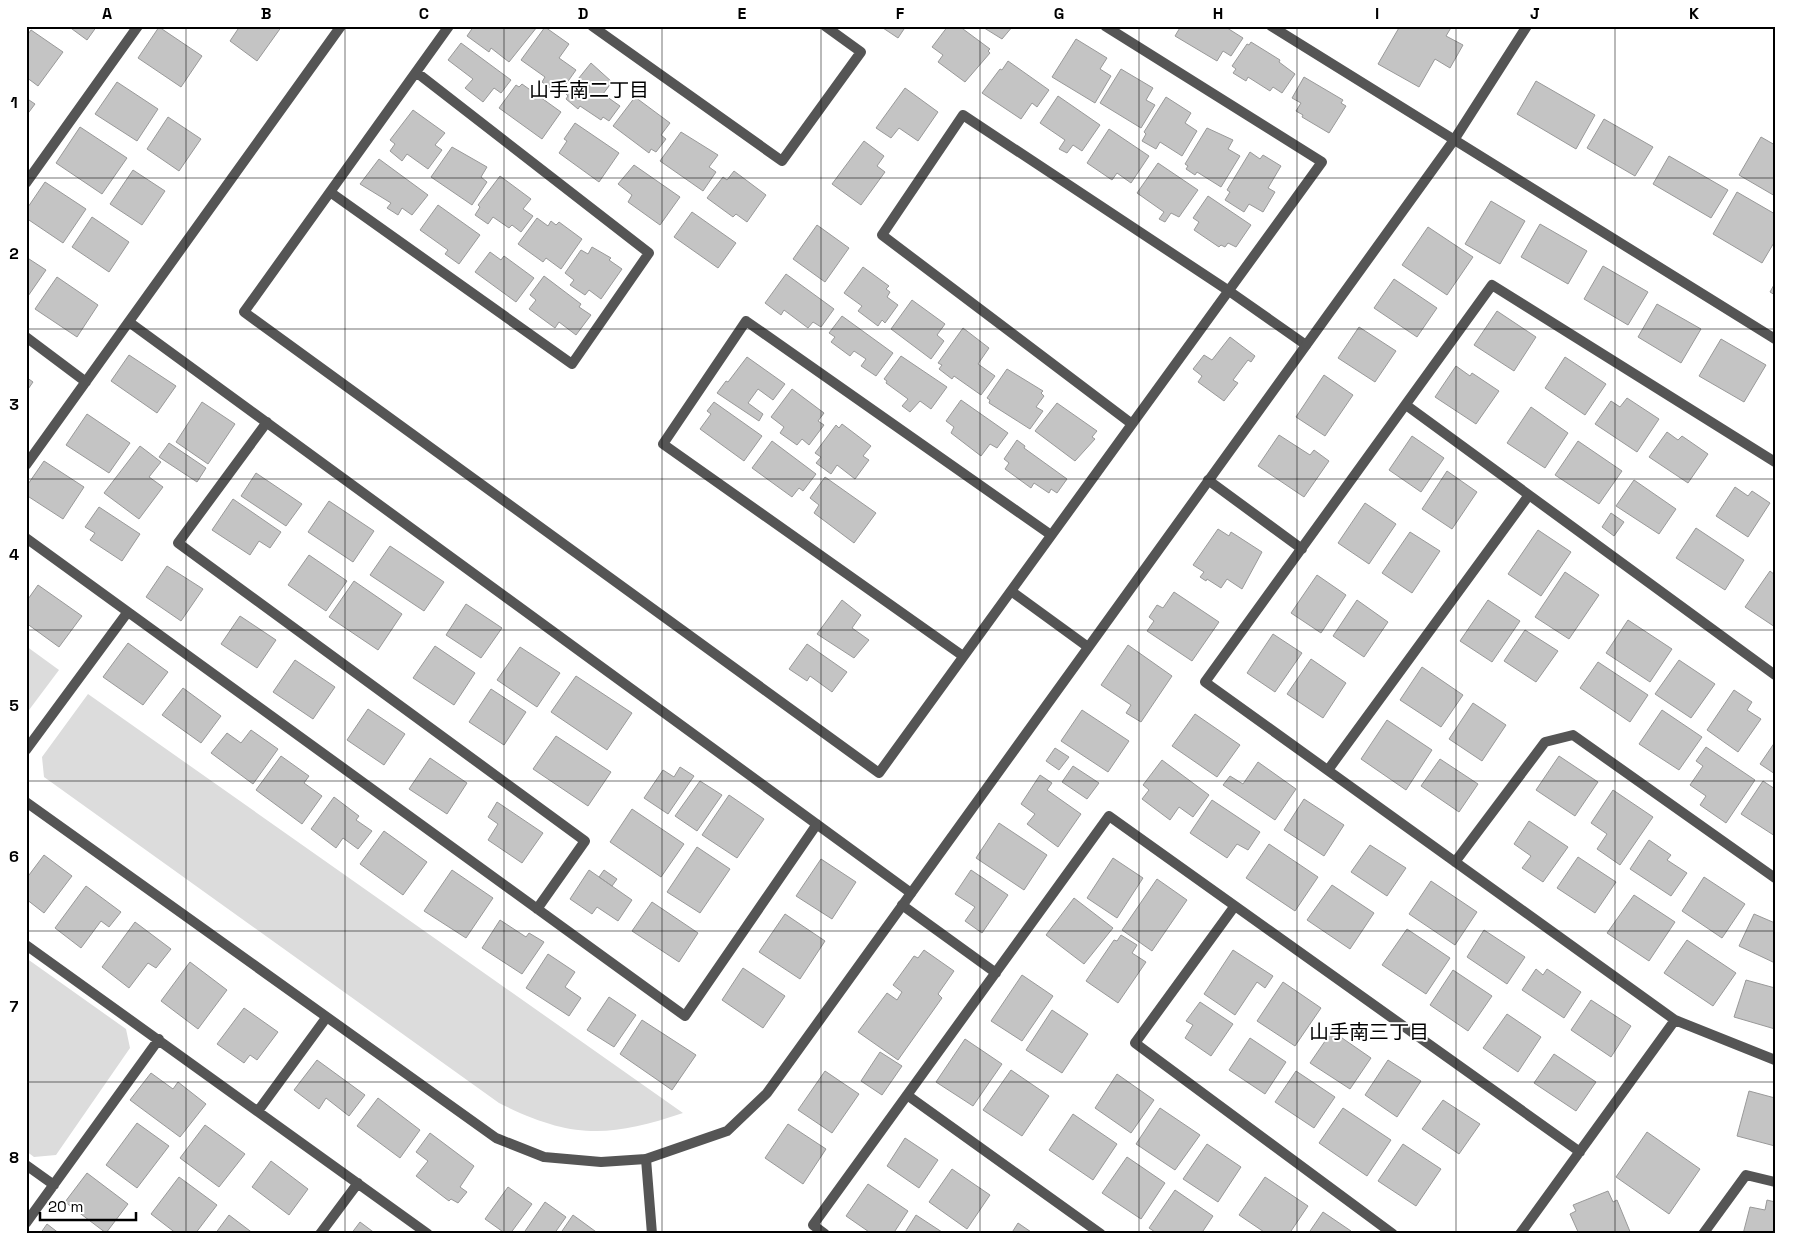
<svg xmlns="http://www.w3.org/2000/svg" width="1801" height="1260" font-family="'Space Grotesk','Noto Sans JP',sans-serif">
<rect width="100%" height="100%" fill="#fff"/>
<!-- green -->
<path fill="#dcdcdc" d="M26 646 59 670 26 714Z
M88 694 683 1113C609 1138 571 1139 499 1103L44 777 42 757Z
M26 958 126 1029 130 1048 56 1155 34 1157 26 1151Z"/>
<!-- building -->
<path fill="#c4c4c4" stroke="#999" d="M68 26H97L87 40Z
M240 26H282L257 61 230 41Z
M474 26H537V27L509 62 491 48 489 52 467 36Z
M880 26H906L898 38Z
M948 26H959L990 49 988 51 990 53 965 82 938 62 943 55 932 47Z
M981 26H1013L1002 39Z
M1181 26H1224L1243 38 1231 56 1223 51 1217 61 1175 36Z
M1400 26H1452L1446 36 1463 45 1450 68 1435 59 1419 87 1378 64Z
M159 27 202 56 181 87 138 58Z
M545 27 569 44 559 58 576 70 559 94 542 82 545 77 521 60Z
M31 30 63 52 38 86 26 77V37Z
M1076 39 1107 58 1100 69 1111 76 1095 103 1052 77Z
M1251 42 1280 60 1279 62 1295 74 1282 93 1273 87 1270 91 1248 77 1246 81 1233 73 1236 69 1232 66 1247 44 1249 45Z
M461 43 511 80 501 93 494 88 483 102 465 88 473 79 448 60Z
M1008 61 1049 90 1037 107 1032 103 1021 119 982 93 1000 69 1002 70Z
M591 63 612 82 603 94 620 106 609 121 603 117 601 120 580 106 578 109 566 99 568 96 566 94Z
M1121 69 1153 88 1146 100 1155 105 1141 128 1100 103Z
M1304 77 1343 100 1341 103 1346 106 1329 133 1302 117 1303 115 1296 111 1301 103 1292 98Z
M1536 81 1595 115 1576 149 1517 114Z
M117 82 158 109 137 141 95 114Z
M522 84 561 112 542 139 499 108 516 85 519 87Z
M905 88 938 112 918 141 899 128 891 138 876 128Z
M1058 96 1100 125 1082 151 1073 145 1067 153 1059 149 1065 140 1040 123Z
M635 97 670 123 661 135 666 139 656 152 651 149 649 153 613 126Z
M1166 97 1191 113 1185 123 1197 131 1182 156 1160 142 1156 149 1142 141 1146 134 1144 132Z
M26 98 35 104 26 116Z
M413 110 445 133 435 145 442 150 428 169 407 154 402 161 390 151 395 144 390 140Z
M168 117 201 139 179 171 147 149Z
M1604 119 1653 147 1635 176 1587 148Z
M575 123 619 153 599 182 559 153 567 141 564 139Z
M80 127 127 158 102 194 56 163Z
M1207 128 1233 140 1228 149 1240 156 1221 187 1197 172 1195 175 1186 169 1188 166 1185 164Z
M1109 129 1149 156 1131 183 1117 173 1112 180 1087 163Z
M681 132 718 155 709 167 716 172 703 191 660 161Z
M1761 137 1775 145V196L1739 175Z
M864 141 884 156 877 166 885 172 861 205 832 184Z
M452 147 487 167 481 177 487 182 472 205 431 177Z
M1250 152 1260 159 1263 155 1281 166 1268 188 1275 192 1263 212 1249 204 1244 212 1225 200 1230 192 1227 190Z
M1669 156 1728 190 1711 218 1653 184Z
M379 159 428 195 412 215 402 208 398 215 387 208 391 203 360 184Z
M1158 163 1198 190 1179 217 1171 213 1165 222 1159 219 1164 212 1137 193Z
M634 165 680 197 660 225 628 202 632 195 618 184Z
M133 170 165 191 142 225 110 204Z
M734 171 766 195 747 222 736 214 733 217 707 198 723 177 727 180Z
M500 176 531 199 523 209 533 216 521 232 512 225 509 228 493 217 488 224 475 215 480 207 478 205Z
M45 182 86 209 63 243 26 218V210Z
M1737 192 1775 214V241L1762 263 1713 234Z
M1208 196 1251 225 1236 247 1228 243 1225 247 1221 245 1219 247 1194 230 1199 222 1193 218Z
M1491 201 1525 221 1500 264 1465 244Z
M438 205 480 235 459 264 445 254 448 250 420 230Z
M692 212 736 243 718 268 674 237Z
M92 217 129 242 109 272 72 247Z
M537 218 548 226 551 221 556 225 559 222 582 239 561 269 546 258 543 262 518 244Z
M1540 224 1587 251 1568 284 1521 257Z
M817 225 849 248 825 282 793 259Z
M1428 227 1473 257 1447 295 1402 265Z
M592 247 611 258 609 260 622 269 601 299 589 290 585 295 570 285 574 280 565 273 581 250 588 254Z
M490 252 501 260 504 256 534 278 516 302 475 272Z
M26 257 46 270 26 299Z
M1603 266 1648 292 1628 325 1584 299Z
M863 267 889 286 886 289 890 292 887 297 898 305 885 323 882 320 878 326 858 311 862 306 844 293Z
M786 274 834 309 821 327 813 322 808 328 784 310 781 315 765 303Z
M544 276 581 304 579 307 591 315 576 335 559 322 555 328 529 309 536 300 530 295Z
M57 277 98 305 77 337 35 309Z
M1394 279 1437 308 1417 337 1374 308Z
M1775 283V295L1770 292Z
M912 300 945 324 937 335 944 341 931 359 891 329Z
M1657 304 1701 329 1681 363 1638 337Z
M1497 311 1536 337 1514 371 1474 345Z
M842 316 893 353 876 376 861 366 866 359 854 351 850 356 831 342 835 337 829 333Z
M1359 327 1396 351 1375 382 1338 358Z
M963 328 989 348 978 364 995 376 981 395 954 376 952 379 939 369 942 365 938 363Z
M1230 337 1255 356 1251 362 1248 360 1233 380 1238 383 1224 401 1198 382 1202 376 1193 369 1204 355 1212 360Z
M1721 339 1766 365 1744 402 1699 376Z
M129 355 176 386 157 413 111 381Z
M901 356 947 387 931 409 920 401 910 412 902 406 908 399 886 383 887 381 884 379Z
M747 357 785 384 773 400 758 389 748 403 763 414 759 421 717 393 726 381 728 382Z
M1565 357 1606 384 1585 415 1545 388Z
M1456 366 1470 376 1472 373 1499 391 1476 424 1435 397Z
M1007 369 1043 391 1041 393 1044 396 1036 407 1043 411 1030 429 989 403 990 400 987 398Z
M1324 375 1353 395 1325 436 1296 417Z
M26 377 33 382 26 392Z
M792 389 824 413 818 421 824 425 809 445 802 439 797 445 780 433 784 427 771 417Z
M1627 398 1659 419 1637 452 1595 424 1611 401 1620 407Z
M961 400 1008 433 997 448 990 444 981 456 951 433 954 427 946 421Z
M202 402 235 424 208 464 176 442Z
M714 402 762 436 744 461 700 429 711 414 707 411Z
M1057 403 1097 431 1092 437 1095 439 1075 461 1035 431Z
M1531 407 1568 433 1545 468 1507 443Z
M87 414 130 443 109 473 66 445Z
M842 424 871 446 863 456 869 460 855 479 837 465 831 474 816 463 821 457 815 453 836 425 839 428Z
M1667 432 1678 440 1682 436 1708 454 1688 483 1649 457Z
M1279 435 1310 455 1314 450 1329 461 1304 497 1258 466Z
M1412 436 1444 458 1421 492 1389 470Z
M1017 440 1025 446 1024 448 1067 479 1057 493 1051 489 1049 493 1034 483 1031 488 1005 469 1009 463 1004 459Z
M772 441 816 474 803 491 799 488 792 497 752 468Z
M1578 441 1622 471 1599 504 1555 475Z
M169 443 206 468 197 482 159 457Z
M140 446 161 462 149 477 163 487 139 519 104 493Z
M44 461 84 487 63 519 26 495V487Z
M1447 471 1477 492 1452 529 1422 509Z
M256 473 302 504 286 526 241 496Z
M825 477 876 513 854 543 814 513 819 505 810 498Z
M1634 480 1676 509 1659 534 1616 506Z
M1735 487 1748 496 1752 491 1770 503 1748 537 1716 516Z
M233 499 281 532 270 548 259 541 250 555 212 530Z
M329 501 374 531 353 562 308 532Z
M1365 503 1396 524 1369 564 1338 543Z
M99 507 140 534 122 561 90 540 95 533 85 527Z
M1611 513 1624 522 1614 536 1602 527Z
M1696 528 1744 560 1725 590 1676 558Z
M1218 529 1229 536 1231 532 1262 552 1242 589 1227 579 1221 588 1207 579 1206 581 1200 577 1204 572 1193 565Z
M1538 530 1571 552 1541 596 1508 574Z
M1410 532 1440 551 1412 593 1382 573Z
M390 546 444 582 424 611 370 575Z
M309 555 347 581 326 611 288 585Z
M167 566 203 589 181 621 146 597Z
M1770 571 1775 575V627L1745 607Z
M1565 572 1599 595 1569 639 1535 617Z
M1317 575 1346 595 1321 633 1291 613Z
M354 581 402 614 378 650 329 617Z
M38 585 82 616 59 647 26 623V602Z
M1174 592 1219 622 1192 661 1147 631 1154 621 1149 617 1157 605 1163 608Z
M842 600 861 615 852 628 869 640 854 658 817 634Z
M1357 600 1388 622 1364 657 1333 636Z
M1488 600 1520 621 1492 662 1460 641Z
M466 604 502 628 481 658 446 635Z
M240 616 276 640 257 668 221 644Z
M1628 620 1672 649 1650 682 1606 653Z
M1525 630 1558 651 1536 682 1504 661Z
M1273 634 1302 653 1275 692 1247 673Z
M128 643 168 672 143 705 103 677Z
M807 644 847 672 832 692 810 676 807 681 789 669Z
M1128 645 1172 676 1141 722 1126 713 1131 705 1101 685Z
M435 646 475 673 454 705 413 678Z
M520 647 560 673 537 707 497 680Z
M1311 659 1346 683 1323 718 1287 694Z
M295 660 335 687 313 719 273 692Z
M1679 660 1715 684 1691 718 1655 694Z
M1598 662 1648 695 1630 722 1580 688Z
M1422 667 1463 695 1441 727 1400 700Z
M576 676 632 713 607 750 551 712Z
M183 688 221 716 201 743 162 715Z
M491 689 526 712 504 745 469 722Z
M1734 690 1752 702 1747 710 1761 719 1738 752 1707 730Z
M1473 703 1506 725 1482 761 1449 739Z
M368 709 405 734 384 765 347 740Z
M1082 710 1129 741 1108 772 1061 741Z
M1662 710 1702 737 1679 770 1639 744Z
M1195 714 1240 745 1217 777 1172 746Z
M1387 720 1432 750 1406 790 1361 759Z
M251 730 278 749 253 784 211 753 227 733 241 743Z
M556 736 611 772 588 806 533 769Z
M1775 742V774L1760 764Z
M1706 747 1755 780 1726 823 1700 805 1706 796 1690 785 1703 766 1696 761Z
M1055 748 1069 757 1059 770 1046 761Z
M281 756 309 776 304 783 322 796 302 824 256 790Z
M1559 756 1598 782 1575 816 1536 790Z
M430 758 467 783 447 814 409 789Z
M1440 759 1478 784 1459 812 1421 786Z
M1162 760 1209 795 1193 817 1179 807 1170 820 1142 799 1149 790 1143 785Z
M1258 762 1296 789 1275 820 1223 785 1230 776 1243 784Z
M1073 766 1099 783 1087 799 1062 782Z
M680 767 694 776 668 814 644 798 663 770 674 777Z
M1040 775 1052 783 1047 790 1081 814 1058 847 1027 824 1035 814 1021 804Z
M700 781 722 795 697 831 675 816Z
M1763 781 1775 789V836L1741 814Z
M1613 790 1653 817 1620 865 1597 849 1607 834 1591 823Z
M729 795 764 819 737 858 702 835Z
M334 797 359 816 356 820 372 831 358 849 343 838 336 848 311 829Z
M1304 799 1344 825 1324 856 1284 830Z
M1212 800 1260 832 1248 850 1237 844 1227 858 1190 833Z
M497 802 543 833 522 863 488 840 498 824 488 817Z
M632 809 684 844 661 877 610 842Z
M1529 821 1568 847 1543 882 1522 868 1531 856 1514 844Z
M999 823 1047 855 1024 890 976 858Z
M384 831 427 862 403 895 360 864Z
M1649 840 1671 855 1667 860 1687 873 1671 896 1630 869Z
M1269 844 1318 877 1295 911 1246 878Z
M1370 845 1406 868 1387 896 1351 872Z
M697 847 730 869 700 913 667 892Z
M44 855 72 876 44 913 26 899V879Z
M1578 857 1616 882 1595 913 1557 888Z
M1113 858 1143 878 1117 918 1087 898Z
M821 859 856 882 832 919 796 896Z
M452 870 493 898 466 938 424 911Z
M589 870 632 900 618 921 597 907 592 914 570 899Z
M604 870 617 879 612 886 599 877Z
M971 870 1008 895 982 933 965 921 975 907 955 894Z
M1704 877 1745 904 1722 938 1682 911Z
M1157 879 1187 900 1152 951 1122 930Z
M1431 881 1477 912 1455 945 1409 914Z
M1332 885 1374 913 1350 949 1307 920Z
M86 886 121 912 109 927 101 921 81 948 55 928Z
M1634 895 1675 922 1649 961 1607 933Z
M1074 898 1113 928 1084 964 1046 935Z
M652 902 698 933 679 962 632 931Z
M785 914 825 941 800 979 759 952Z
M1754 914 1775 923V963L1739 946Z
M500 920 526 937 529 933 544 942 522 974 482 948Z
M135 922 171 949 156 968 148 963 129 988 102 967Z
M1407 929 1450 958 1426 994 1382 965Z
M1484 930 1525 957 1507 984 1467 957Z
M1121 935 1137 945 1132 953 1146 962 1118 1003 1086 981 1114 940 1117 941Z
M1687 940 1736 973 1713 1006 1664 973Z
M924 950 954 971 938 994 942 998 898 1060 858 1032 887 993 897 1000 902 992 893 985 914 956 918 958Z
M1233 950 1273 976 1265 988 1257 982 1235 1015 1204 994Z
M548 954 575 972 565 987 581 998 569 1016 526 988Z
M190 962 227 990 198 1029 161 1001Z
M743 968 785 996 763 1028 722 1000Z
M1536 969 1543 975 1547 969 1581 992 1564 1018 1522 990Z
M1453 970 1492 996 1468 1031 1430 1005Z
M1022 975 1053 996 1022 1041 991 1021Z
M1746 980 1775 988V1029L1734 1017Z
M1283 982 1321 1008 1295 1046 1257 1021Z
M609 997 636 1015 614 1047 587 1030Z
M1591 1000 1631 1026 1611 1057 1571 1030Z
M1200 1002 1233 1024 1211 1056 1185 1038 1193 1025 1186 1021Z
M244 1008 278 1032 257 1060 250 1055 244 1063 217 1044Z
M1052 1010 1088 1034 1062 1073 1026 1050Z
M1507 1014 1541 1037 1518 1072 1483 1048Z
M642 1020 696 1055 672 1090 620 1054Z
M1332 1031 1371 1058 1350 1089 1310 1063Z
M1250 1038 1286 1062 1265 1094 1229 1070Z
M965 1039 1002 1064 973 1106 936 1082Z
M880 1052 902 1066 882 1095 861 1081Z
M1554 1054 1596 1082 1576 1111 1534 1083Z
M317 1060 365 1095 349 1116 326 1098 319 1109 294 1090Z
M1388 1060 1421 1081 1397 1117 1365 1095Z
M1011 1070 1049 1096 1022 1136 983 1110Z
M825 1071 859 1094 832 1133 798 1110Z
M1296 1071 1335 1097 1314 1128 1275 1102Z
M151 1073 173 1089 178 1082 206 1104 180 1137 130 1100Z
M1117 1074 1154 1100 1131 1133 1095 1108Z
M1749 1091 1775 1098V1146L1737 1136Z
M378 1098 420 1130 400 1158 357 1126Z
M1443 1100 1480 1124 1459 1154 1422 1129Z
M1160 1108 1200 1135 1175 1170 1136 1144Z
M1343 1108 1391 1140 1367 1176 1319 1143Z
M1073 1114 1117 1144 1093 1180 1049 1150Z
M137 1123 169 1146 137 1188 106 1165Z
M788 1124 826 1149 803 1184 765 1158Z
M205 1125 245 1154 219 1187 180 1158Z
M1647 1132 1700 1169 1669 1214 1616 1177Z
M430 1133 474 1166 460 1187 467 1192 458 1203 451 1199 449 1201 416 1176 428 1161 416 1152Z
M905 1138 938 1160 919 1188 887 1166Z
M1207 1144 1241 1167 1218 1202 1183 1179Z
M1403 1144 1441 1169 1416 1206 1378 1181Z
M1127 1157 1165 1183 1141 1219 1102 1193Z
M271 1161 308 1189 289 1215 252 1187Z
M952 1169 990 1195 967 1229 929 1202Z
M87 1173 128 1204 106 1233 65 1202Z
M179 1177 217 1205 195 1234H177L151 1214Z
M1265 1177 1308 1206 1289 1234H1267L1239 1215Z
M868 1184 908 1211 893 1234H872L846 1216Z
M508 1187 532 1204 510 1234H506L485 1219Z
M1175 1190 1213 1216 1201 1234H1158L1149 1228Z
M1608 1191 1613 1202 1617 1200 1631 1234H1579L1570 1214 1576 1211 1573 1205Z
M1767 1200 1775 1202V1234H1743L1750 1207 1765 1210Z
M545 1202 566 1217 554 1234H523Z
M1323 1212 1351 1231 1350 1234H1308Z
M229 1215 254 1234H215Z
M573 1215 599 1234H560Z
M916 1215 945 1234H904Z
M360 1222 376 1234H351Z
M1018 1223 1034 1234H1011Z
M47 1224 60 1234H40Z"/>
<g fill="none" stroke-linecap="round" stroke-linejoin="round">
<!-- minor -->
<path stroke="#555" stroke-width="10" d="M449 26 244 312 879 773 1322 162 1105 26
M592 26 782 161 861 52 825 26
M1271 26 1775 339
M26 183 138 26
M330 192 572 364 649 253 416 72
M129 322 911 893
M26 337 86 382
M1406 405 1775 675
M267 422 178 543 585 841 537 909
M1132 424 882 235 963 115 1229 291 1306 345
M1775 462 1492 285 1205 682 1675 1020 1775 1060
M26 465 341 26
M1208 480 1302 549
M26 538 685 1016 817 824
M1011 591 1088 647
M963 656 663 444 746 321 1051 535
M26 750 127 613
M1328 770 1529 495
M1455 862 1545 742 1573 735 1775 878
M902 905 996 973
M1234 907 1135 1043 1393 1234
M26 945 428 1234
M907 1095 1101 1234
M258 1111 326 1018
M646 1159 652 1234
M26 1165 54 1185
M26 1223 159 1039
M320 1234 358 1183
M825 1234 813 1225 1109 816 1580 1152
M1520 1234 1675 1020
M1703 1234 1746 1175 1775 1182"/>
<!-- tertiary -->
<path stroke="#555" stroke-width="10" d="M26 802 496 1138 544 1157 601 1162 646 1159 727 1131 767 1093 775 1082 1454 140 1527 26"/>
</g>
<!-- grid -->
<path fill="none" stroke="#000" stroke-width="1" stroke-opacity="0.55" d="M186 26V1234M345 26V1234M504 26V1234M662 26V1234M821 26V1234M980 26V1234M1139 26V1234M1297 26V1234M1456 26V1234M1615 26V1234M26 178H1775M26 329H1775M26 479H1775M26 630H1775M26 781H1775M26 931H1775M26 1082H1775"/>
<g text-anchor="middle" stroke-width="4" stroke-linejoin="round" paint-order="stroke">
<!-- neighbourhood labels -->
<g font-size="20" fill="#000" stroke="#fff">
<text x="589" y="97">山手南二丁目</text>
<text x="1369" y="1039">山手南三丁目</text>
</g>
</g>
<!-- border -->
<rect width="1801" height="1260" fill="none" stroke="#ffffff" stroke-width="55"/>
<!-- scale -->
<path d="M40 1212v8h96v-8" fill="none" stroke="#000000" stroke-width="2.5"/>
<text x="48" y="1212" font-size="15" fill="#000000" stroke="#ffffff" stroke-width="4" paint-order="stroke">20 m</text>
<rect x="28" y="28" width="1746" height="1204" fill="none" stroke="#000" stroke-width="2"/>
<g font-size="16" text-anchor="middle" font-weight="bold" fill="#000">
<text x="107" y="19">A</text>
<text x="266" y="19">B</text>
<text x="424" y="19">C</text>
<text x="583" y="19">D</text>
<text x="742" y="19">E</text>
<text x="900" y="19">F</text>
<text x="1059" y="19">G</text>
<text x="1218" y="19">H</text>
<text x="1377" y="19">I</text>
<text x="1535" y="19">J</text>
<text x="1694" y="19">K</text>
<text x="14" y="108">1</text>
<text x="14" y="259">2</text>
<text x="14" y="410">3</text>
<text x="14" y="560">4</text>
<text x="14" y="711">5</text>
<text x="14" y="862">6</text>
<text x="14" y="1012">7</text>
<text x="14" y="1163">8</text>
</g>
</svg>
